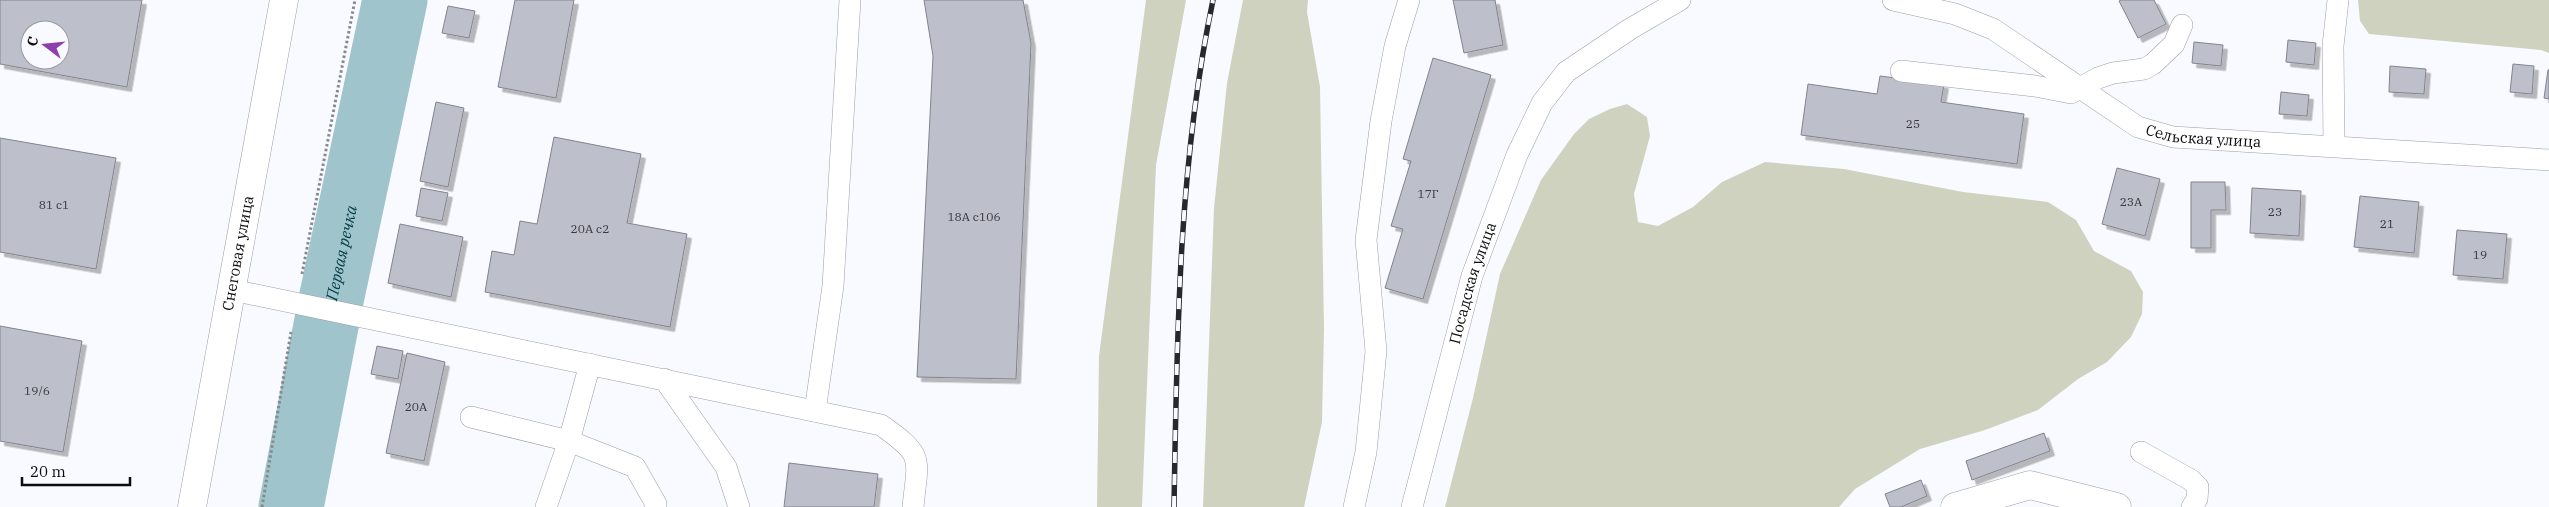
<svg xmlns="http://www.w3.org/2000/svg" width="2549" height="507" font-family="'IBM Plex Serif',serif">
<defs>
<filter id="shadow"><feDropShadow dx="4.5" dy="4.5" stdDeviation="0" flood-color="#0004"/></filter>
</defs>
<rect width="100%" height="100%" fill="#f9faff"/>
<!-- green -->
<path fill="#cfd2bf" d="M1146 0H1186L1156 165 1142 507H1097L1099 356Z
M1243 0H1308L1307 12 1320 87 1324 329 1322 422 1304 507H1203L1214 208 1227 83Z
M2358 0H2549V53L2541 50 2369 34 2360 21Z
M1627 104 1647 117 1650 136 1634 194 1638 222 1658 226 1693 207 1722 182 1765 162 1844 169 1963 192 2048 202 2076 220 2094 251 2131 271 2143 292 2142 314 2131 337 2107 362 2078 379 2038 410 1985 430 1920 449 1855 489 1839 507H1445L1473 398 1500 274 1541 180 1574 134 1589 119 1610 109Z"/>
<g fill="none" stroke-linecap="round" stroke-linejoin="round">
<!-- river -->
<path stroke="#9fc4cb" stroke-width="65" id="s1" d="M291 507 330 305 395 0"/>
</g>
<!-- building -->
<path fill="#bdbfca" stroke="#81838e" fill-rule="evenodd" filter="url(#shadow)" d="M0 0H142L127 87 0 64ZM30 30H60V60H30Z
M515 0H574L556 98 498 87Z
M924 0H1023L1031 43 1016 379 917 377 933 56Z
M1453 0H1495L1503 45 1464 53Z
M2121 0H2154L2166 24 2138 38 2119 1Z
M448 6 475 11 469 38 442 33Z
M2288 40 2316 43 2314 65 2286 62Z
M2194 42 2223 45 2221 66 2192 63Z
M1433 58 1491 75 1423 299 1385 288 1403 229 1391 226 1411 161 1403 159Z
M2513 64 2534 66 2532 94 2510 92Z
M2390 66 2426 69 2424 94 2389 92Z
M2548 70H2549V99L2544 98Z
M1880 76 1944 84 1941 102 2024 114 2017 164 1801 135 1808 84 1877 94Z
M2281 92 2309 95 2307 116 2279 114Z
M436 102 464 108 448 187 420 181Z
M554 137 641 154 627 223 687 234 670 327 485 292 492 251 514 255 520 221 537 224Z
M0 138 116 158 96 269 0 252Z
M2117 168 2160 179 2145 236 2102 224Z
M2191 182H2225L2226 210H2211V248H2191Z
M421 188 448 193 442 221 416 216Z
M2252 188 2301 191 2299 236 2250 233Z
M2360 196 2419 202 2414 253 2354 247Z
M400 224 463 237 451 297 388 283Z
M2457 230 2507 234 2503 279 2453 275Z
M0 326 82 341 63 452 0 441Z
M377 346 403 351 398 379 371 374Z
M407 353 445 362 424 461 386 453Z
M2044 433 2050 451 1972 480 1966 461Z
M789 463 878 474 874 507H784Z
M1921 480 1927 496 1901 507H1890L1885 494Z"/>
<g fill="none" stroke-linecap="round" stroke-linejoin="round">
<!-- lane casing -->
<g stroke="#9c9ea9" stroke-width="22">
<g id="lane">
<path id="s2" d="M1893 0 1955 14 1993 29 2138 127 2173 137 2549 160"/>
<path d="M1901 71 2035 86 2071 93 2098 78 2113 73 2144 69 2153 64 2174 44 2182 25"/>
<path d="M2334 146 2333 46 2338 0"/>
<path d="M232 290 881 425C925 456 918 457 913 507"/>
<path d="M664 379 726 467 739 507"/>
<path d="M815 411 833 286 850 0"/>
<path d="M471 417 569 441 635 467 656 504 655 507"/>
<path d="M2141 452 2191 480 2198 487 2197 499 2192 507"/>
<path d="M546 507 569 441 590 364"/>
<path d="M1354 507 1366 452 1376 351 1366 240 1381 121 1395 46 1409 0"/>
<path id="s3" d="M1412 507 1472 276 1517 155 1542 103 1566 72 1630 29 1680 0"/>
</g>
</g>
<!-- street casing -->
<g stroke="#9c9ea9" stroke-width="29">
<path id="street" d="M1955 507 2030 485 2117 507"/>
</g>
<!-- primary casing -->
<g stroke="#9c9ea9" stroke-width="29">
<g id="primary">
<path id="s4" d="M192 507 284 0"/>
</g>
</g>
<!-- path -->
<path stroke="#88898d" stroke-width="3" stroke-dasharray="2.5 2.5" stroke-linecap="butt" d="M302 274 355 0
M262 507 291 332"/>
<!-- lane -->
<use href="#lane" stroke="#fff" stroke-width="21"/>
<!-- street -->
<use href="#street" stroke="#fff" stroke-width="28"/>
<!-- primary -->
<use href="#primary" stroke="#fff" stroke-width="28"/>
<!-- rail casing -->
<g stroke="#27282c" stroke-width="5.5">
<path id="rail" d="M1174 507C1177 338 1178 167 1213 0"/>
</g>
<!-- rail -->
<use href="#rail" stroke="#f9faff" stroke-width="4" stroke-dasharray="11" stroke-linecap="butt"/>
</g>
<g text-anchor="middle" stroke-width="4" stroke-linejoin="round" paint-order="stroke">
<!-- number labels -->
<g font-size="12" fill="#38393e">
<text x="1913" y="128">25</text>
<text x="1428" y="198">17Г</text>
<text x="2131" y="206">23А</text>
<text x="54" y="209">81 с1</text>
<text x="2275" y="216">23</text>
<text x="974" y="221">18А с106</text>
<text x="2387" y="228">21</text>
<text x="590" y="233">20А с2</text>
<text x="2480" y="259">19</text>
<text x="37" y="395">19/6</text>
<text x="416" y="411">20А</text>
</g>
<!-- street labels -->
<g font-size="15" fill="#0b0c10" stroke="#f9faff">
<text dy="5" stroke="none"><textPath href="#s2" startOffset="346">Сельская улица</textPath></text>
<text dy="5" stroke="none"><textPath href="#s4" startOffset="258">Снеговая улица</textPath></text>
<text dy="5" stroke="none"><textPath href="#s3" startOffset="232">Посадская улица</textPath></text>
</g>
<!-- water labels -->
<g font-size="16" font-style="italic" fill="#003c44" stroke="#f9faff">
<text dy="6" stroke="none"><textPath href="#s1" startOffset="259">Первая речка</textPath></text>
</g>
</g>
<!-- north arrow -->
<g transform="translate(45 45) rotate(286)"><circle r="24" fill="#f9faff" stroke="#9a9b9f"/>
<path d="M0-4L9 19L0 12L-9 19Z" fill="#8e3fae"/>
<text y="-8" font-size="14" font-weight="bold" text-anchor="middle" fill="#0b0c10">С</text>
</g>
<!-- scale -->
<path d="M22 477v8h108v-8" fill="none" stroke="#0b0c10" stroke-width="2.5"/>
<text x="30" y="477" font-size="15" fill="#0b0c10" stroke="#f9faff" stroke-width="4" paint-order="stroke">20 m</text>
</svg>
